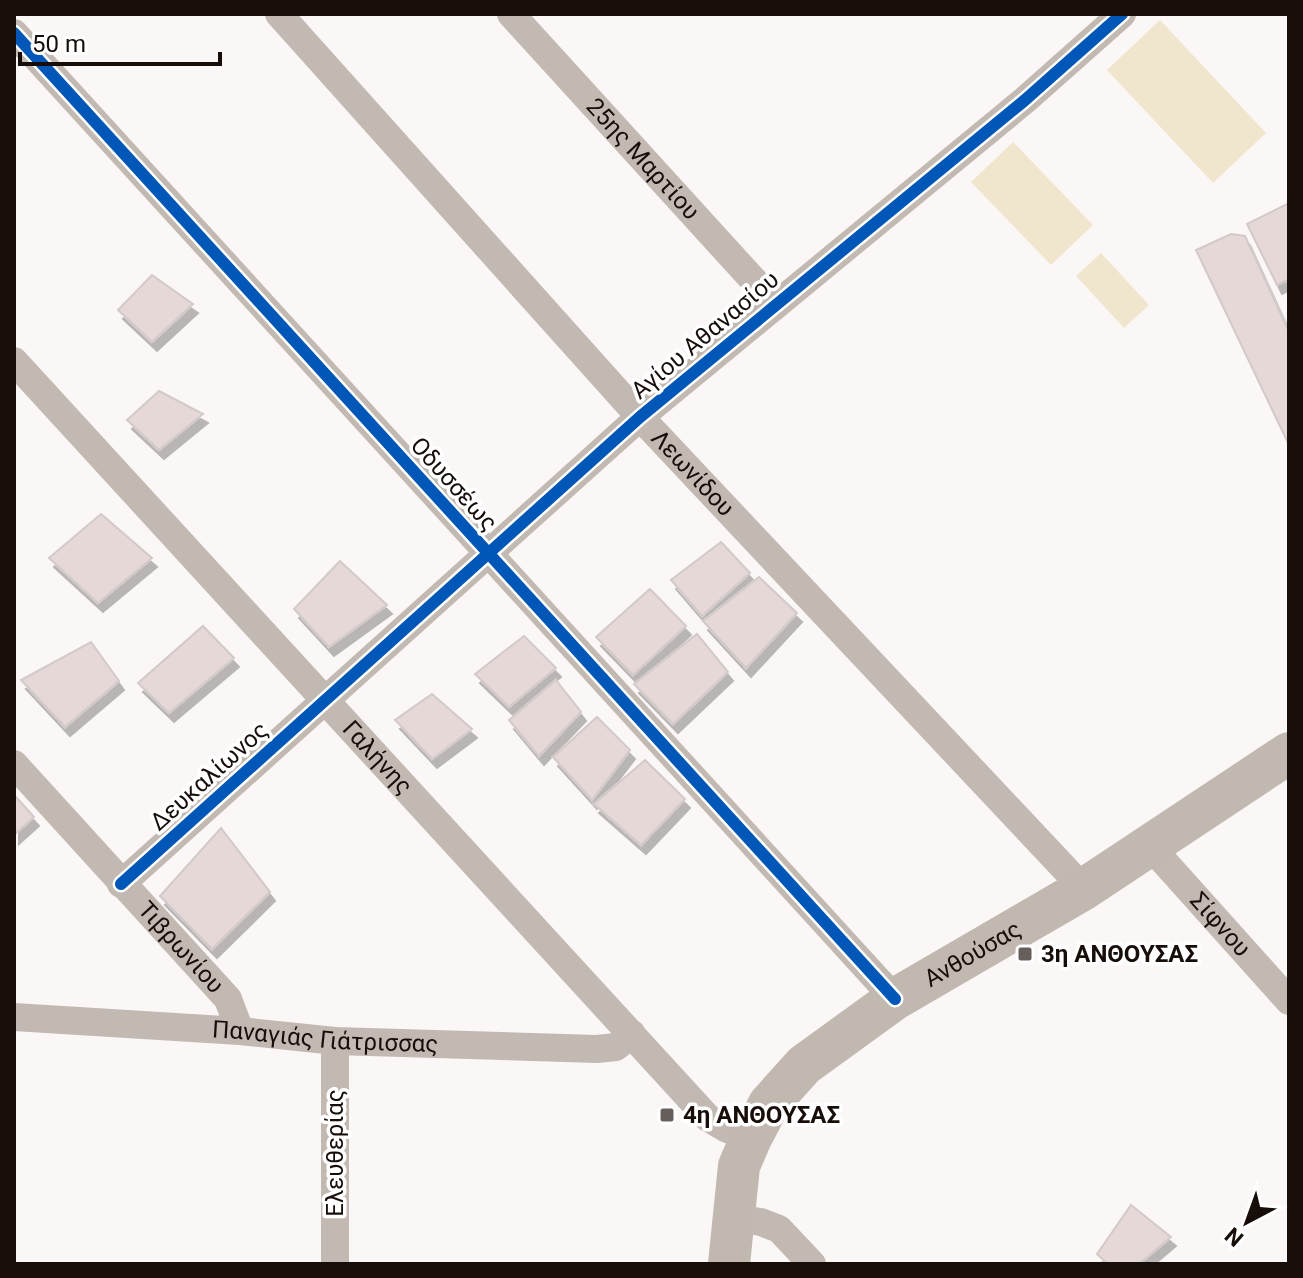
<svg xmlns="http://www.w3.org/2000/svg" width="1303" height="1278" font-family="Roboto,sans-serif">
<defs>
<filter id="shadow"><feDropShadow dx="5" dy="9" stdDeviation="0" flood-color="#0004"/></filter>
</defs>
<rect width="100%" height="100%" fill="#fbf7f6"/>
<!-- green -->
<path fill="#f0e6ce" d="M1160 20 1266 133 1213 183 1107 70Z
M1013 142 1093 225 1051 265 971 182Z
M1101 253 1149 305 1124 328 1076 276Z"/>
<!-- building -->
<path fill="#e5d8d7" stroke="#d2cac9" stroke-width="2" filter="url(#shadow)" d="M1289 203V284L1287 280 1277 285 1247 224Z
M1231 234 1245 236 1289 332V445L1196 250Z
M152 275 193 304 152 342 118 310Z
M159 391 203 414 159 450 127 420Z
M101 514 152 558 98 603 49 558Z
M721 542 750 573 702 616 671 580Z
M340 561 387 605 329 647 294 609Z
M759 577 797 613 746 668 703 621Z
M650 589 686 626 633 675 596 637Z
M203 626 234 658 169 713 138 683Z
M697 634 728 672 673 724 634 684Z
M524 636 556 668 509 707 475 674Z
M91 642 119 681 65 727 21 680Z
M556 680 581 712 539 756 509 720Z
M432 694 472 729 432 759 395 720Z
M597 717 630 750 592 800 553 757Z
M645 760 685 799 641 845 594 804Z
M16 797 34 817 14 835V799Z
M221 828 270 892 212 949 160 896Z
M1131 1205 1171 1237 1139 1264H1108L1097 1254Z"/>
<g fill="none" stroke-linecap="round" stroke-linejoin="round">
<!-- street -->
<g stroke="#c2bab2" stroke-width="28">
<path id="s1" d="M279 14 640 417 1084 889"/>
<path id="s2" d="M511 14 776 305"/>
<path d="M14 33 895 999"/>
<path id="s3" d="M14 361 708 1118 727 1129 751 1138"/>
<path id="s4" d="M14 764 228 999 240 1031"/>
<path id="s5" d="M1151 847 1289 1001"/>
<path d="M121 884 640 417 1025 100 1122 14"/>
<path id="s6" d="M14 1017 240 1031 335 1041 597 1049 616 1047 632 1034"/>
<path d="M335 1041V1264"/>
<path d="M734 1218 761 1222 779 1229 812 1264"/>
</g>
<!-- secondary -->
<path stroke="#c1b8b0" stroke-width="42" id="s7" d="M729 1264 739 1166 751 1138 769 1104 804 1065 895 999 1084 889 1289 753"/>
<!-- cycleway casing -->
<g stroke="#fff" stroke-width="17">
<path id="cycleway" d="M14 33 895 999
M121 884 640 417 1025 100 1122 14"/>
</g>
<!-- cycleway -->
<use href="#cycleway" stroke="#0057b8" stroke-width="12"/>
</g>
<!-- markers -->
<g fill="#675f5c" stroke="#fff" stroke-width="3">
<rect x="1017" y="946" width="16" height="16" rx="4"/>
<rect x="659" y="1107" width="16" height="16" rx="4"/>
</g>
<g text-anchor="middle" stroke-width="7" stroke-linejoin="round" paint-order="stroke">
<!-- street labels -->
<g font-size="24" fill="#170d09" stroke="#fff">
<text dy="8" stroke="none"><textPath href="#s2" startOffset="196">25ης Μαρτίου</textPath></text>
<text transform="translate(705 335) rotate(-40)" y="8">Αγίου Αθανασίου</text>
<text dy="8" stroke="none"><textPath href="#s1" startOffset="618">Λεωνίδου</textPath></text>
<text transform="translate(454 484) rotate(48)" y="8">Οδυσσέως</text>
<text dy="8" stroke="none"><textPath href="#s3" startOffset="538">Γαλήνης</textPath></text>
<text transform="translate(209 776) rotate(-42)" y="8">Δευκαλίωνος</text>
<text dy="8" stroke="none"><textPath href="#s5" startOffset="104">Σίφνου</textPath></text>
<text dy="8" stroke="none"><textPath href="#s4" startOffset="248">Τιβρωνίου</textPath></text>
<text dy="8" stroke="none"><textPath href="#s7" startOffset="422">Ανθούσας</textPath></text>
<text dy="8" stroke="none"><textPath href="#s6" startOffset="312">Παναγιάς Γιάτρισσας</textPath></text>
<text transform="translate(335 1153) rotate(-90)" y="8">Ελευθερίας</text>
</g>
<!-- poi labels -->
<g font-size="24" font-weight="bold" fill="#170d09" stroke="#fff" text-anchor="start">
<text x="1041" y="962">3η ΑΝΘΟΥΣΑΣ</text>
<text x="683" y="1123">4η ΑΝΘΟΥΣΑΣ</text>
</g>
</g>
<!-- border -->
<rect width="1303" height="1278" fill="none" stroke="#170d09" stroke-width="32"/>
<!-- north arrow -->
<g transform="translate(1247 1222) rotate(221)" stroke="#ffffff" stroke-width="6" paint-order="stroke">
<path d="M0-6L14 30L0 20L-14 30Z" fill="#170d09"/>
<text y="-12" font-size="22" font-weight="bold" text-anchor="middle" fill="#170d09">N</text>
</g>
<!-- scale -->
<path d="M20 52v12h200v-12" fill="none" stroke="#170d09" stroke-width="4"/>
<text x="32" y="52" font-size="24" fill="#170d09" stroke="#ffffff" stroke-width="6" paint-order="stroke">50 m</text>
</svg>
